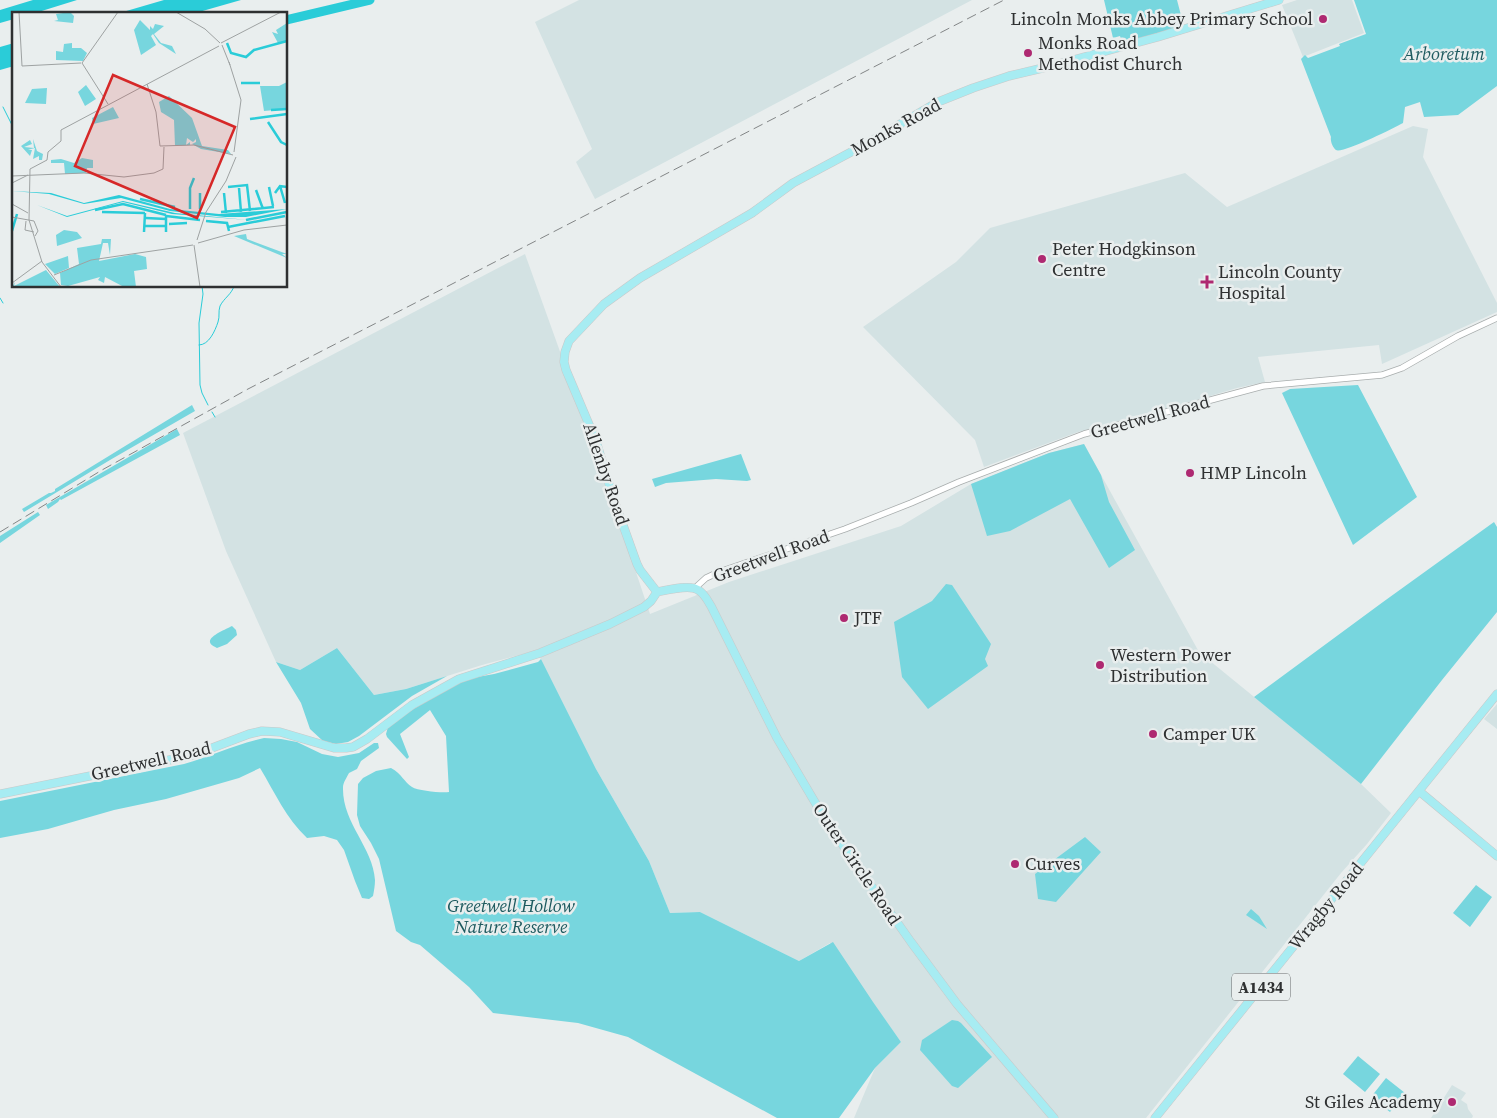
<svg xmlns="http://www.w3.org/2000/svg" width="1497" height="1118" font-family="'Source Serif 4',serif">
<rect width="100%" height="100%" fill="#e9eeee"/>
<!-- built -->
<path fill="#d3e2e3" d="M579 0H972L595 199 576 162 592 149 535 22Z
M1297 0H1352L1364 33 1303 57 1282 5Z
M1413 126 1428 129 1423 157 1497 303V312L1382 364 1379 345 1258 357 1265 382 1237 388 1180 405 1078 432 984 467 975 440 863 327 956 262 990 228 1185 173 1227 207Z
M525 254 591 438 650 614 729 582 901 526 971 484 1049 453 1084 444 1199 652 1361 784 1391 813 1367 844 1341 873 1146 1118H854L875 1068 901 1042 830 943 799 961 700 912 670 913 649 861 596 769 541 659 534 651 482 665 406 689 374 695 337 648 300 670 276 662 226 551 183 433Z
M1497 704V729L1484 719Z
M1452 1085 1466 1093 1461 1100 1467 1104 1468 1109 1473 1116 1472 1118H1431Z"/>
<!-- green -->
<path fill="#77d6de" d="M1104 0H1177L1184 27 1123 45 1120 36 1113 38Z
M1354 0H1497V86L1458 115 1424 117 1420 102 1405 107 1403 123C1394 128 1342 154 1336 150 1333 148 1330 141 1331 137L1301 59 1305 55 1308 58 1340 46 1339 44 1366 34Z
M1358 385 1417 497 1353 545 1282 393 1290 389Z
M192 405 195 411 110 460 24 512 22 509 49 493H51L55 491V489Z
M177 429 180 435 61 500 60 499 58 502 48 509 46 505Z
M1084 444 1101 475 1109 502 1135 550 1109 568 1070 499 1010 531 987 536 971 484 1049 453Z
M741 454 751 480 747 481 716 479 666 483 655 487 652 479Z
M38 512 40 515 0 543V536Z
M1494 522 1497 527V612L1442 680 1361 784 1254 697 1383 602Z
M946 584 952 585 991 644 985 659 988 666 928 709 902 677 894 622 932 601Z
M232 626 236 630 237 635 227 644 217 648C197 640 225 630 232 626Z
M337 648 374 695 406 689 447 676 412 696 359 736 348 742 336 744 323 741 310 729 301 703 276 662 300 670Z
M541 659 596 769 649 861 670 913 700 912 799 961 833 942 873 1002 901 1042 875 1068 839 1118H777L628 1037 578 1023 493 1013 469 987 420 945 411 942 396 931 379 859 371 843 360 826 357 815 358 784 363 778 376 771 391 768C402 774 404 782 412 787 418 791 442 793 449 792L446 736 430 710 400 734 409 757 407 759 387 737 386 734 388 727 407 713 451 686 472 678 494 674 538 662Z
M264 738 281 739 297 742 322 754 338 757 359 753 374 743H378L379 748 361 761 357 769 349 773C347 777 343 783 343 787 342 823 373 847 375 880 375 885 374 891 373 896L369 899 362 898 355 881 344 850 337 840 324 836 307 838C286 818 275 793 260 768L239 778 166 799 114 810 48 829 0 838V801L184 764C211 756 236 744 264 738Z
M1085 837 1101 852 1056 902 1038 899 1035 874Z
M1476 885 1492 897 1470 927 1453 913Z
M1251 909 1259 916 1267 929 1246 915Z
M952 1020 958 1021 961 1023 992 1057 958 1088 952 1086 920 1050 922 1040Z
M1358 1056 1380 1074 1365 1092 1343 1074Z
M1386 1078 1405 1093 1390 1112 1371 1097Z"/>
<!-- water -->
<path fill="#2accd8" d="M33 0H77L32 14H14V19L0 23V10Z
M164 0H241L192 14H116Z
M14 43V66L0 70V47Z"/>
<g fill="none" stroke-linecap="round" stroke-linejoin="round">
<!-- stream -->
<path stroke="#2accd8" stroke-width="1" d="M3 107 14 129
M202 286 203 294 199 323 200 385 202 393 208 405
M0 298 3 303
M199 345C209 345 215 331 218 322 220 316 218 312 220 306 224 298 232 294 234 286
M212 412 215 417"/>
<!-- river -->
<path stroke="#2accd8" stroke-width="9" d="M286 20 370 0"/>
<!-- minor casing -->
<g stroke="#a8adad" stroke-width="7">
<path id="minor" d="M695 588 706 578 719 572 845 529 911 503 959 482 1084 434 1263 386 1382 375 1402 368 1458 336 1497 318"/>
</g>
<!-- major casing -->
<g stroke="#c9c9c9" stroke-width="9">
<path id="major" d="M657 592 640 570 637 564 614 500 596 441 566 370 564 362 565 352 569 341 604 304 640 278 752 213 793 183 868 143 938 102 973 88 1009 76 1047 67 1158 37 1279 0
M1419 791 1497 856
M0 794 179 758 196 754 249 734 262 731 280 732 334 748H346L353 747 367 739 412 705 459 679 540 653 610 624 644 607 651 601 657 592C667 590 690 584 698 590 704 593 708 601 711 606L777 738 816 804 846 850 911 942 957 1004 1054 1118
M1155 1118 1497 694"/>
</g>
<!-- minor -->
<use href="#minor" stroke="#fff" stroke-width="5.5"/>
<!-- major -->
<use href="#major" stroke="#a7ecf2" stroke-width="8"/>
<!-- rail -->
<path stroke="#838687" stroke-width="1" stroke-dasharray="10 5" stroke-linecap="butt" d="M0 532 102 470 248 389 1004 0"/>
</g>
<!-- markers -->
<g fill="#ae2971" stroke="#e9eeee" stroke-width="2">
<circle cx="1323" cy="19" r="5"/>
<circle cx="1028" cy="53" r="5"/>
<circle cx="1042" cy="259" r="5"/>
<path d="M1204.5 274.5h5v5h5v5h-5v5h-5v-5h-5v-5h5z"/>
<circle cx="1190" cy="473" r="5"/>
<circle cx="844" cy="618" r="5"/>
<circle cx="1100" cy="665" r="5"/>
<circle cx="1153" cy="734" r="5"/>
<circle cx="1015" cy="864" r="5"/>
<circle cx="1452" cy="1102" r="5"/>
</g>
<g text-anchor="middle" stroke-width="5" stroke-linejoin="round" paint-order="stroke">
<!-- shield labels -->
<rect fill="#e9eeee" stroke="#66696a" stroke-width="1" x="1232" y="973.5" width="58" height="27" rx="4"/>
<g font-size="16" font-weight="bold" fill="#2e3031">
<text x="1261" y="993">A1434</text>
</g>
<!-- poi labels -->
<g font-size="18" fill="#2e3031" stroke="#e9eeee" text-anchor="start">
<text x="1313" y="25" text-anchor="end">Lincoln Monks Abbey Primary School</text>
<text x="1038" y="49">Monks Road<tspan x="1038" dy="21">Methodist Church</tspan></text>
<text x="1052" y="255">Peter Hodgkinson<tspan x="1052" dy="21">Centre</tspan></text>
<text x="1218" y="278">Lincoln County<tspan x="1218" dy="21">Hospital</tspan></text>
<text x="1200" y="479">HMP Lincoln</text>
<text x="854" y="624">JTF</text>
<text x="1110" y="661">Western Power<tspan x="1110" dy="21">Distribution</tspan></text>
<text x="1163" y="740">Camper UK</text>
<text x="1025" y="870">Curves</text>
<text x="1442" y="1108" text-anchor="end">St Giles Academy</text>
</g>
<!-- park labels -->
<g font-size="18" font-style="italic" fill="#1d5a5f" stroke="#e9eeee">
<text x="1444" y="60">Arboretum</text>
<text x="511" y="912">Greetwell Hollow<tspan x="511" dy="21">Nature Reserve</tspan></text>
</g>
<!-- street labels -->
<g font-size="18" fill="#2e3031" stroke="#e9eeee">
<text transform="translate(896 127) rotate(-29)" y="6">Monks Road</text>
<text transform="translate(1150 417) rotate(-15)" y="6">Greetwell Road</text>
<text transform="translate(606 474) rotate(71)" y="6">Allenby Road</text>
<text transform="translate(771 556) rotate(-20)" y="6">Greetwell Road</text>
<text transform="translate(151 761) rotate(-13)" y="6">Greetwell Road</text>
<text transform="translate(857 864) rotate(56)" y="6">Outer Circle Road</text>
<text transform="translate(1326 906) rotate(-51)" y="6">Wragby Road</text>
</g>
</g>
<!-- overview -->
<g transform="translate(12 12)">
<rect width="275" height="275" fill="#e9eeee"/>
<path d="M58 0 62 4 61 11 42 9 46 8 44 2ZM128 8 138 18V14L141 17 143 12 152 14 142 22 149 31 160 34 164 42 147 31 141 22 139 24 144 33 129 43 122 18ZM275 11V29L266 31 260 20 266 22 264 18ZM60 31V36H69L75 41 71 49 44 48V39L51 40 52 32ZM275 70V97L252 99 248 74H267ZM74 73 84 87 73 94 66 80ZM35 76 34 92 13 91 20 77ZM157 84 180 106 190 134 216 138 219 142 189 137 180 132 184 130V127L181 130 175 126 174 133 178 130V133L163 134 162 108 149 100 147 90ZM101 95 107 106 81 112 80 106ZM21 127 25 139 31 142 30 148H27V144L21 147 23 136 19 137 16 138H20L18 144 9 134 18 128 20 132 12 135 22 136ZM70 146 81 148V156H75L74 161 53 162 52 151H39V148L49 147 62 151ZM52 218 65 220 70 226 45 234 44 223ZM234 222 235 227 275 242H270L275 246 222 224ZM90 227H99L98 243 96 231H91L87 249 123 242 134 245 135 257 122 259 124 275H112L93 265 92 271 86 268 88 265 56 274 49 273 48 261 67 252 65 236 89 232ZM56 244 57 256 43 262 33 252ZM34 258 48 275H0L3 270 2 274Z" fill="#77d6de"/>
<path d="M0 179 39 181 72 191 107 183 158 197 207 202 275 197 234 205H213L158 199 109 186 72 192 37 182ZM111 189 163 201 236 208 160 202 111 190 55 205 25 193 55 204Z" fill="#2accd8"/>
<path fill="none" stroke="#2accd8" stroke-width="2.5" d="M215 31 219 41 234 45 242 38 275 29M229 71H248M259 98 275 97M238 107 275 102M256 110 269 130 275 133M268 174 273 191M216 175 235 173 238 199M257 175 261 194M227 176 229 200M244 178 251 197M188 181V197M212 181 214 201M263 181 268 174 275 175M128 187 163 195M178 197V176L182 166M83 198 111 192 154 203M90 200 133 201M209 200 262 195M154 203V220M154 204 188 208M134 206 154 207M234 208 275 200M194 209 215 211 217 219M157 212 175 211M133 214H154M216 215 273 204M0 219 5 202M132 220 133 201"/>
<path fill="none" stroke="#9ea2a2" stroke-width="1" d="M7 0 10 54M164 0 193 17 208 31M209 31 269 0M210 33 218 53M217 50 229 88 222 140M70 51 106 0M70 51 96 92M10 54 69 51M135 72 144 100 148 134 182 133 221 143M0 164 72 161 112 165 142 161 151 157 152 135M0 171 16 163M0 192 16 201M0 205 22 209 26 219 23 224M14 209 13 218 22 220M185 228 194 200 214 169 224 145M186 231 232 218 275 213M182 233 188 275M42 263 79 248 181 233M0 271 30 249M49 275 30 250 17 208 18 157 35 148 36 140 49 129V118L207 34"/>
<path fill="#d62828" fill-opacity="0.15" stroke="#d62828" stroke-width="2.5" d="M101 63 223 115 185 206 63 154Z"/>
<rect width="275" height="275" fill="none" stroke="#2e3031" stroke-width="2.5"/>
</g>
</svg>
